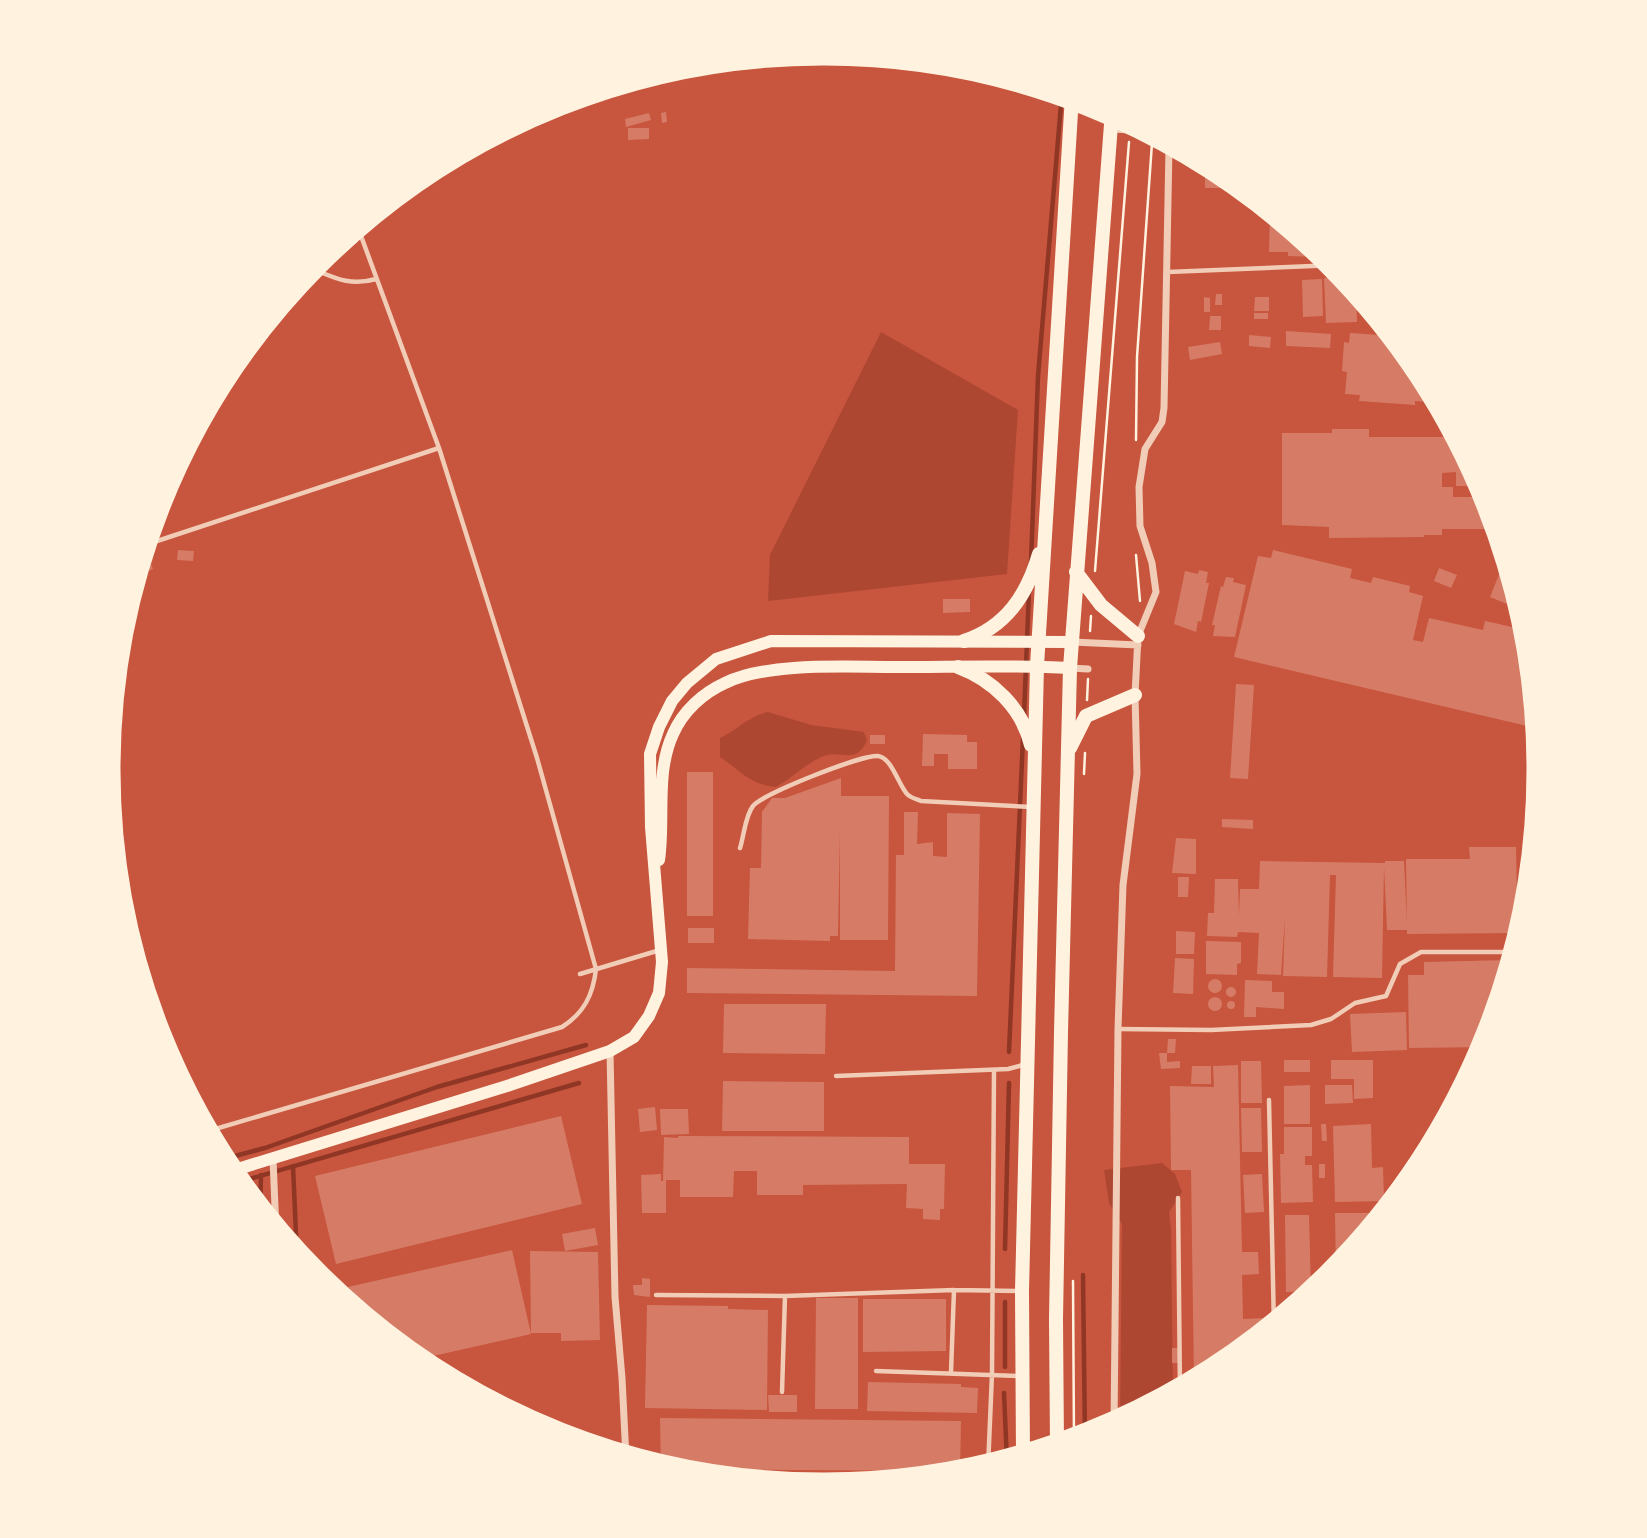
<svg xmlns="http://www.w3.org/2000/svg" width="1647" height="1538" font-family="'Golos Text',sans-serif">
<rect width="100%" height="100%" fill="#c8553d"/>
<!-- green -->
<path fill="#ae4732" d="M881 332 1018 410 1007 574 768 601 770 555Z
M768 712 811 725 864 732 867 740C857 766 840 749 824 756 808 762 792 778 776 787 749 784 741 771 720 757V738C737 730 749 716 768 712Z
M1162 1163 1175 1174 1182 1192 1169 1212 1171 1229 1173 1395 1120 1423 1122 1224 1109 1203 1104 1170Z"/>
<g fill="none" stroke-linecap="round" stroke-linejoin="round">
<!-- stream -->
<path stroke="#8f3625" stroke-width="4.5" d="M1031 562 1038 376 1062 93
M1024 715 1029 591
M1009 1052 1023 738
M220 1160 265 1148 437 1087 586 1045
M293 1166 297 1257
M236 1183 579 1083
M260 1212 261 1175
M1005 1249 1009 1083
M1083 1275 1085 1439
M1005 1302V1367
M1004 1393 1007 1462"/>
</g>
<!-- building -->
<path fill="#d67c66" d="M547 104 549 112 520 120 519 119Z
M666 112 667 122 662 123 661 113Z
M649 113 651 120 626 127 625 119Z
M628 128H649V139L628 140Z
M1205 166H1215L1224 171 1245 188H1205Z
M1270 213H1275L1319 249V257L1288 256V252H1269Z
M1347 277 1356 288 1357 322 1326 323 1324 278Z
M1322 279 1323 316 1303 317 1302 280Z
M1216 294H1222V305H1215Z
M1204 297 1210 298V312H1204Z
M1255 297H1269V311H1254Z
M1254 313H1268V319H1254Z
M1210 316H1221V330H1209Z
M1286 331 1331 334 1330 348 1286 346Z
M1350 333 1395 336 1422 369 1440 403 1415 401V405L1359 401 1360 395 1345 394 1347 372 1342 371 1344 342 1349 343Z
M1249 335 1271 337 1270 348 1249 346Z
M1220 342 1222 354 1190 360 1188 347Z
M1332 429H1369V437H1458L1485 486H1456V472L1442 473V487H1453V497H1490L1499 529H1442V535H1424V537L1329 538V527L1282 525V433H1332Z
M178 550 194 551 193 561 177 560Z
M1273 550 1352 569 1350 578 1371 583 1373 577 1410 586 1409 592 1423 596 1413 640 1423 642 1429 618 1483 630 1485 621 1530 631 1526 644 1531 645 1540 729 1234 657 1258 556 1271 558Z
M149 559 153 569 144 573 140 563Z
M1502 567 1512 571 1524 611 1490 597Z
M1439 568 1457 575 1451 588 1434 581Z
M1199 570 1208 572 1206 583H1209L1201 622 1198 621 1196 632 1174 624 1185 571 1198 574Z
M1226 577 1234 578 1233 582 1246 585 1235 637 1213 636 1215 625H1212L1221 586 1223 587Z
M943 599H970V612L943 613Z
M1236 684 1254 685 1248 779 1230 778Z
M923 734 967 735V742H977V769H948V754H934V766H922Z
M870 735H885V744H870Z
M687 772H713V916H687Z
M841 778V796H889L888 940H840V831L838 936H830V941L748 939 750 868H761L762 812 772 798H785Z
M904 812H918L917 844 933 842V856L947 857V813L980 814 977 996 687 993V968L895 971 896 855H904Z
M1222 819 1253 820V829L1222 827Z
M1176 838 1196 839V874L1172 873Z
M1469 847H1516L1517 895H1531L1529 911H1518V933L1407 934V930H1387L1384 867 1382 978 1333 977 1336 875H1330L1327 977 1283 976 1285 917 1281 975 1257 974 1259 933 1238 932 1237 937 1207 936 1208 913H1214L1215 879H1238L1239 916 1240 889H1259L1260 861 1385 863V861H1404L1407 923 1406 859H1470Z
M1520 866a7 7 0 1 1 14 0a7 7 0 1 1-14 0Z
M1178 877H1189L1188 897H1178Z
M1520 884a7 7 0 1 1 14 0a7 7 0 1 1-14 0Z
M688 928H714V943H688Z
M1176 931 1195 932 1194 954H1176Z
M1206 941 1241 942V963L1237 964V975L1206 974Z
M1175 958 1194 959 1193 994 1173 993Z
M1509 960 1510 976 1488 1047 1409 1048 1408 975H1424V962Z
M1208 986a7 7 0 1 1 14 0a7 7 0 1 1-14 0Z
M1245 980 1272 981V992H1284V1009L1256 1007V1017H1244Z
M1226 992a5 5 0 1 1 10 0a5 5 0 1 1-10 0Z
M1208 1004a7 7 0 1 1 14 0a7 7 0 1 1-14 0Z
M1227 1005a4 4 0 1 1 8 0a4 4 0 1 1-8 0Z
M724 1004H826L825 1054 723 1053Z
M1406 1012 1407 1050 1352 1052 1350 1014Z
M1168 1039H1176L1175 1053H1167Z
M1159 1053H1167V1062L1180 1061V1068L1161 1069Z
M1284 1060H1310V1072H1284Z
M1331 1060H1373V1098L1354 1099V1079H1331Z
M1241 1061H1261L1262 1103H1241Z
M1238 1065 1242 1252H1258L1259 1274 1242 1275 1243 1319 1266 1318V1332L1258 1339 1244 1340V1351L1223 1368 1194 1381 1191 1170H1171L1170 1086 1214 1087 1213 1066Z
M1192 1066H1211V1084H1191Z
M723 1081 824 1082V1131H722Z
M1310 1085V1124H1284V1086Z
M1325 1085H1352L1353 1103 1325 1104Z
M655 1107 657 1130 640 1132 638 1109Z
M1241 1108H1261L1262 1152H1242Z
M660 1109H688L689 1134 661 1135Z
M561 1116 582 1204 336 1264 315 1176Z
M1321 1124H1326L1327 1141H1322Z
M1371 1124 1372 1168 1383 1167 1384 1201 1335 1202 1333 1126Z
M1284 1127H1312V1156H1305V1165H1312L1313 1202 1281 1203 1280 1154H1284Z
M678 1136 909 1137V1164H945L944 1209H940V1220L923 1219V1209L906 1208 907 1184 803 1185V1195H757V1171H734L733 1197H680V1180H666V1213H642L641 1175 661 1174V1181H663L664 1137 678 1138Z
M1319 1164H1325V1178H1319Z
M1262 1174 1264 1212 1245 1213 1243 1175Z
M243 1191 255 1198V1206L247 1195Z
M1335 1213H1369V1233L1336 1274Z
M1285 1215H1309L1311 1291 1286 1292Z
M595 1228 598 1245 565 1251 562 1234Z
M512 1250 531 1334 415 1360 330 1291Z
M530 1251 598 1252 600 1340 561 1341V1333H531Z
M642 1278 650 1279V1297L634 1295 633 1285H642Z
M816 1298H858V1409H815Z
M863 1299H946V1351L863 1352Z
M1287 1304H1301L1287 1316Z
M647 1305 728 1306V1309L768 1310 767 1410 645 1408Z
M1172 1348H1179V1363H1172Z
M868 1382 961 1384V1387L978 1388 977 1413 867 1411Z
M768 1395H797V1412H769Z
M660 1418 961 1421 960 1471 661 1469Z"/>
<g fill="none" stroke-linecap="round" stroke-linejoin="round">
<!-- path -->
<path stroke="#fff3e0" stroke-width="2.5" d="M1136 440 1137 357 1152 143
M1136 555 1140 601
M1095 571 1129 142
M1090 631 1091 616
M1087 700 1088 679
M1084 774 1085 753
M1073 1281 1074 1442"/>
<!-- service -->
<path stroke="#f1ccb7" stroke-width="4.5" d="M308 267C333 277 349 287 376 279
M1168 272 1337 265
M142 546 439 448
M740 848C744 836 745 816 753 806 762 794 863 754 878 756 892 758 898 784 907 794 911 798 916 799 921 801L1032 807
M580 974 660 950
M1118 1029 1211 1030 1311 1025 1331 1019 1355 1003 1386 996 1400 964 1421 952H1517
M836 1076 1008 1069 1023 1065
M1269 1100 1274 1327
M205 1132 562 1027C584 1013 593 995 596 969L537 758 439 448 357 225
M1178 1198 1180 1391
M656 1295 785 1296 954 1290 1021 1291
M876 1371 1021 1376
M951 1372 954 1290
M782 1392 785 1296
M988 1468 992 1374 994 1070
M762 1483H882"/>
<!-- minor -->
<path stroke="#f1ccb7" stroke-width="7" d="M1111 129 1151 131
M1072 642 1138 645
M1070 668 1088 669
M610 1051 615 1297 622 1378 626 1458
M273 1159 276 1231
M1114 1426 1118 1029 1123 885 1137 774 1135 695 1138 636 1156 592 1152 563 1140 526 1139 487 1145 449 1162 422 1164 408 1169 148 1164 138"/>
<!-- secondary -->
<path stroke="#fff3e0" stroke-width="12" d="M659 860C665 819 655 773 673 734 683 711 703 693 725 683 768 662 846 667 894 667 953 667 1011 665 1070 668
M228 1172 507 1086 610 1051 634 1037 649 1016 659 993 662 962 651 827 650 754 659 727 672 701 687 683 716 659 771 641 1071 642"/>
<!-- trunk -->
<path stroke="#fff3e0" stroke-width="14" d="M1076 572 1101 605 1138 636
M964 641C1006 627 1027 595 1039 554
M958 667C993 680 1022 708 1031 745
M1070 748 1086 716 1135 695
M1057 1447 1056 1319 1061 1032 1070 668 1112 111
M1023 1457 1022 1291 1037 666 1072 96"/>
</g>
<!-- crop -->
<path d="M0 0H1647V1538H0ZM823 61H824A707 707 0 0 1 1531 768V770A707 707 0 0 1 824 1477H823A707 707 0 0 1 116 770V768A707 707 0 0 1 823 61Z" fill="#fff3e0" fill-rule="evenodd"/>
<path fill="none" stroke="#fff3e0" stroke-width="9" d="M823 61H824A707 707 0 0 1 1531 768V770A707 707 0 0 1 824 1477H823A707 707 0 0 1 116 770V768A707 707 0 0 1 823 61Z"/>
</svg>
